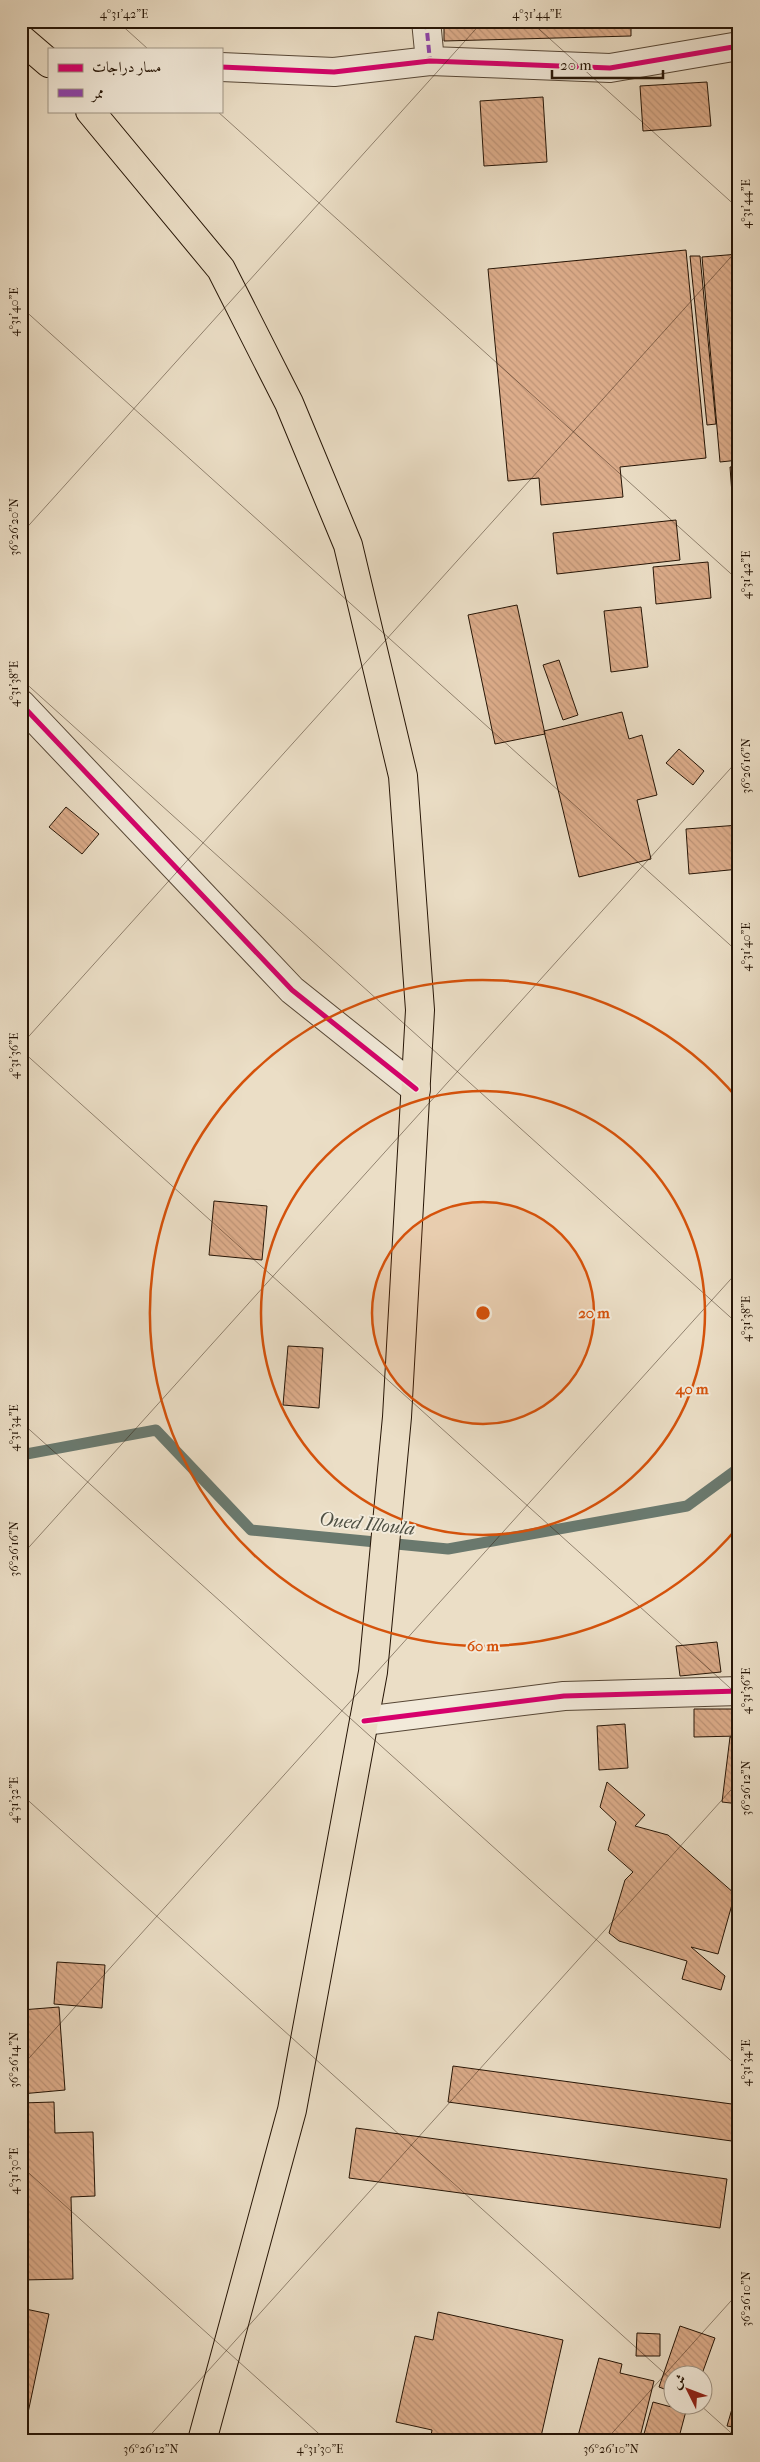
<svg xmlns="http://www.w3.org/2000/svg" width="760" height="2462" font-family="'IM FELL French Canon',Amiri,serif">
<defs>
<pattern id="building-back-hatch" width="6" height="6" patternUnits="userSpaceOnUse" patternTransform="scale(1.25)"><rect width="6" height="6" fill="#dcac8a"/><path d="M-1 5l2 2M0 0l6 6M5-1l2 2" fill="none" stroke="#bd9376"/></pattern>
</defs>
<rect width="100%" height="100%" fill="#ebdec6"/>
<filter id="stains"><feTurbulence type="fractalNoise" baseFrequency=".004" numOctaves="4"/><feColorMatrix values="0 0 0 0 .2 0 0 0 0 .09 0 0 0 0 .02 0 0 0 .5 -.17"/></filter>
<radialGradient id="worn" r=".72"><stop offset=".6" stop-color="#630" stop-opacity="0"/><stop offset="1" stop-color="#630" stop-opacity=".3"/></radialGradient>
<g fill="none" stroke-linecap="round" stroke-linejoin="round">
<!-- stream -->
<path stroke="#6a796e" stroke-width="11" d="M21 1455 156 1430 251 1530 448 1549 687 1506 739 1468"/>
</g>
<!-- building -->
<path fill="url(#building-back-hatch)" stroke="#261506" d="M444 21H631V36L444 41Z
M707 82 711 126 643 131 640 86Z
M543 97 547 162 484 166 480 101Z
M686 250 706 458 620 467 623 497 541 505 539 478 508 481 488 269Z
M739 254V460L720 462 702 257Z
M690 256H700L716 424 707 425Z
M739 466V548H736L730 467Z
M676 520 680 560 557 574 553 533Z
M708 562 711 598 656 604 653 567Z
M517 605 545 734 495 744 468 615Z
M641 607 648 667 611 672 604 611Z
M559 660 578 715 563 720 543 665Z
M622 712 629 739 642 735 657 795 637 800 651 859 579 877 544 731Z
M679 749 704 771 693 785 666 763Z
M66 807 99 834 82 854 49 827Z
M739 825V869L689 874 686 829Z
M214 1201 267 1206 262 1260 209 1255Z
M288 1346 323 1348 319 1408 283 1405Z
M717 1642 721 1672 680 1676 676 1646Z
M694 1709H739V1736L694 1737Z
M625 1724 628 1768 599 1770 597 1726Z
M730 1737 739 1738V1804L722 1802Z
M607 1782 645 1815 635 1826 668 1835 735 1894 718 1954 691 1947 725 1976 721 1990 682 1979 687 1961 619 1941 609 1933 625 1880 633 1872 608 1850 616 1822 600 1807Z
M57 1962 105 1965 102 2008 54 2004Z
M59 2007 65 2090 21 2094V2010Z
M453 2066 739 2105V2142L448 2102Z
M54 2102 55 2133 93 2132 95 2196 71 2197 73 2279 21 2280V2103Z
M356 2128 727 2179 720 2228 349 2178Z
M21 2308 49 2314 22 2441H21Z
M438 2312 563 2340 540 2441H430L432 2430 396 2422 415 2336 433 2340Z
M680 2326 715 2338 702 2374H672V2392L659 2387Z
M637 2333 660 2334V2356H636Z
M599 2358 622 2364 620 2373 654 2381 639 2441H598L578 2436Z
M653 2402 686 2411 678 2441H642Z
M734 2402 739 2403V2428L727 2426Z
M734 2435 739 2437V2441H732Z"/>
<g fill="none" stroke-linecap="round" stroke-linejoin="round">
<!-- minor casing -->
<g stroke="#574736" stroke-width="30">
<path id="minor" d="M426 21 430 61
M221 67 334 72 430 61 610 68 739 46
M21 704 292 990 416 1089
M364 1721 564 1696 739 1691"/>
</g>
<!-- major casing -->
<g stroke="#261506" stroke-width="30">
<path id="major" d="M21 39 49 63
M90 111 221 269 289 403 348 545 403 776 420 1010 397 1417 373 1672 292 2110 202 2441"/>
</g>
<!-- minor -->
<use href="#minor" stroke="#f2eada" stroke-width="28"/>
<!-- major -->
<use href="#major" stroke="#ebdec6" stroke-width="28"/>
<!-- quiet -->
<path stroke="#8e44ad" stroke-width="4" stroke-dasharray="8 4" stroke-linecap="butt" d="M426 21 430 61"/>
<!-- cycleway casing -->
<g stroke="#f2eada" stroke-width="8">
<path id="cycleway" d="M221 67 334 72 430 61 610 68 739 46
M21 704 292 990 416 1089
M364 1721 564 1696 739 1691"/>
</g>
<!-- cycleway -->
<use href="#cycleway" stroke="#d6006c" stroke-width="5"/>
</g>
<!-- ticks -->
<path fill="none" stroke="#261506" stroke-width="1" stroke-opacity="0.45" d="M117 21 148 49M530 21 739 209M21 23 23 21M217 111 739 581M21 307 739 953M21 534 483 21M21 679 739 1325M21 1045 739 248M21 1050 739 1696M21 1422 739 2068M21 1556 739 759M21 1794 672 2380M21 2067 739 1270M21 2166 327 2441M699 2404 739 2440M145 2441 739 1781M605 2441 739 2292"/>
<!-- distance rings -->
<circle cx="483" cy="1313" r="111" fill="#d5520b" fill-opacity=".12"/>
<g fill="none" stroke="#d5520b" stroke-width="2.5">
<circle cx="483" cy="1313" r="111"/>
<circle cx="483" cy="1313" r="222"/>
<path d="M738 1527A333 333 0 1 1 738 1099"/>
</g>
<g text-anchor="middle" stroke-width="4" stroke-linejoin="round" paint-order="stroke">
<!-- water labels -->
<g font-size="19" font-style="italic" fill="#4e4f43" stroke="#f2eada">
<text transform="translate(367 1523) rotate(6)" y="7">Oued Illoula</text>
</g>
</g>
<circle cx="483" cy="1313" r="8" fill="#d5520b" stroke="#f2eada" stroke-width="2.5"/>
<g font-size="15" text-anchor="middle" font-weight="bold" fill="#d5520b" stroke="#f2eada" stroke-width="4" stroke-linejoin="round" paint-order="stroke">
<text x="594" y="1318">20 m</text>
<text x="692" y="1394">40 m</text>
<text x="483" y="1651">60 m</text>
</g>
<!-- margin -->
<rect width="760" height="2462" fill="none" stroke="#ebdec6" stroke-width="55"/>
<!-- legend -->
<rect x="48" y="48" width="175" height="65" fill="#f2eada" stroke="#a09585"/>
<rect x="58" y="64" width="25" height="8" fill="#d6006c" stroke="#a09585"/>
<text x="92" y="72" font-size="15" fill="#261506">مسار دراجات</text>
<rect x="58" y="89" width="25" height="8" fill="#8e44ad" stroke="#a09585"/>
<text x="92" y="98" font-size="15" fill="#261506">ممر</text>
<!-- north arrow -->
<g transform="translate(688 2390) rotate(312)"><circle r="24" fill="#f2eada" stroke="#a09585"/>
<path d="M0-4L9 19L0 12L-9 19Z" fill="#8f2418"/>
<text y="-8" font-size="14" font-weight="bold" text-anchor="middle" fill="#261506">ش</text>
</g>
<!-- scale -->
<path d="M552 70v8h111v-8" fill="none" stroke="#261506" stroke-width="2.5"/>
<text x="560" y="70" font-size="15" fill="#261506" stroke="#f2eada" stroke-width="4" paint-order="stroke">20 m</text>
<rect x="28" y="28" width="704" height="2406" fill="none" stroke="#261506" stroke-width="2"/>
<g font-size="12" text-anchor="middle" fill="#261506">
<text x="124" y="18">4°31'42"E</text>
<text x="537" y="18">4°31'44"E</text>
<text transform="translate(746 204) rotate(-90)" y="4">4°31'44"E</text>
<text transform="translate(14 312) rotate(-90)" y="4">4°31'40"E</text>
<text transform="translate(14 527) rotate(-90)" y="4">36°26'20"N</text>
<text transform="translate(746 575) rotate(-90)" y="4">4°31'42"E</text>
<text transform="translate(14 684) rotate(-90)" y="4">4°31'38"E</text>
<text transform="translate(746 766) rotate(-90)" y="4">36°26'16"N</text>
<text transform="translate(746 947) rotate(-90)" y="4">4°31'40"E</text>
<text transform="translate(14 1056) rotate(-90)" y="4">4°31'36"E</text>
<text transform="translate(746 1319) rotate(-90)" y="4">4°31'38"E</text>
<text transform="translate(14 1428) rotate(-90)" y="4">4°31'34"E</text>
<text transform="translate(14 1549) rotate(-90)" y="4">36°26'16"N</text>
<text transform="translate(746 1691) rotate(-90)" y="4">4°31'36"E</text>
<text transform="translate(746 1788) rotate(-90)" y="4">36°26'12"N</text>
<text transform="translate(14 1800) rotate(-90)" y="4">4°31'32"E</text>
<text transform="translate(14 2060) rotate(-90)" y="4">36°26'14"N</text>
<text transform="translate(746 2063) rotate(-90)" y="4">4°31'34"E</text>
<text transform="translate(14 2171) rotate(-90)" y="4">4°31'30"E</text>
<text transform="translate(746 2299) rotate(-90)" y="4">36°26'10"N</text>
<text x="151" y="2453">36°26'12"N</text>
<text x="320" y="2453">4°31'30"E</text>
<text x="611" y="2453">36°26'10"N</text>
</g>
<rect width="100%" height="100%" filter="url(#stains)"/>
<rect width="100%" height="100%" fill="url(#worn)"/>
</svg>
